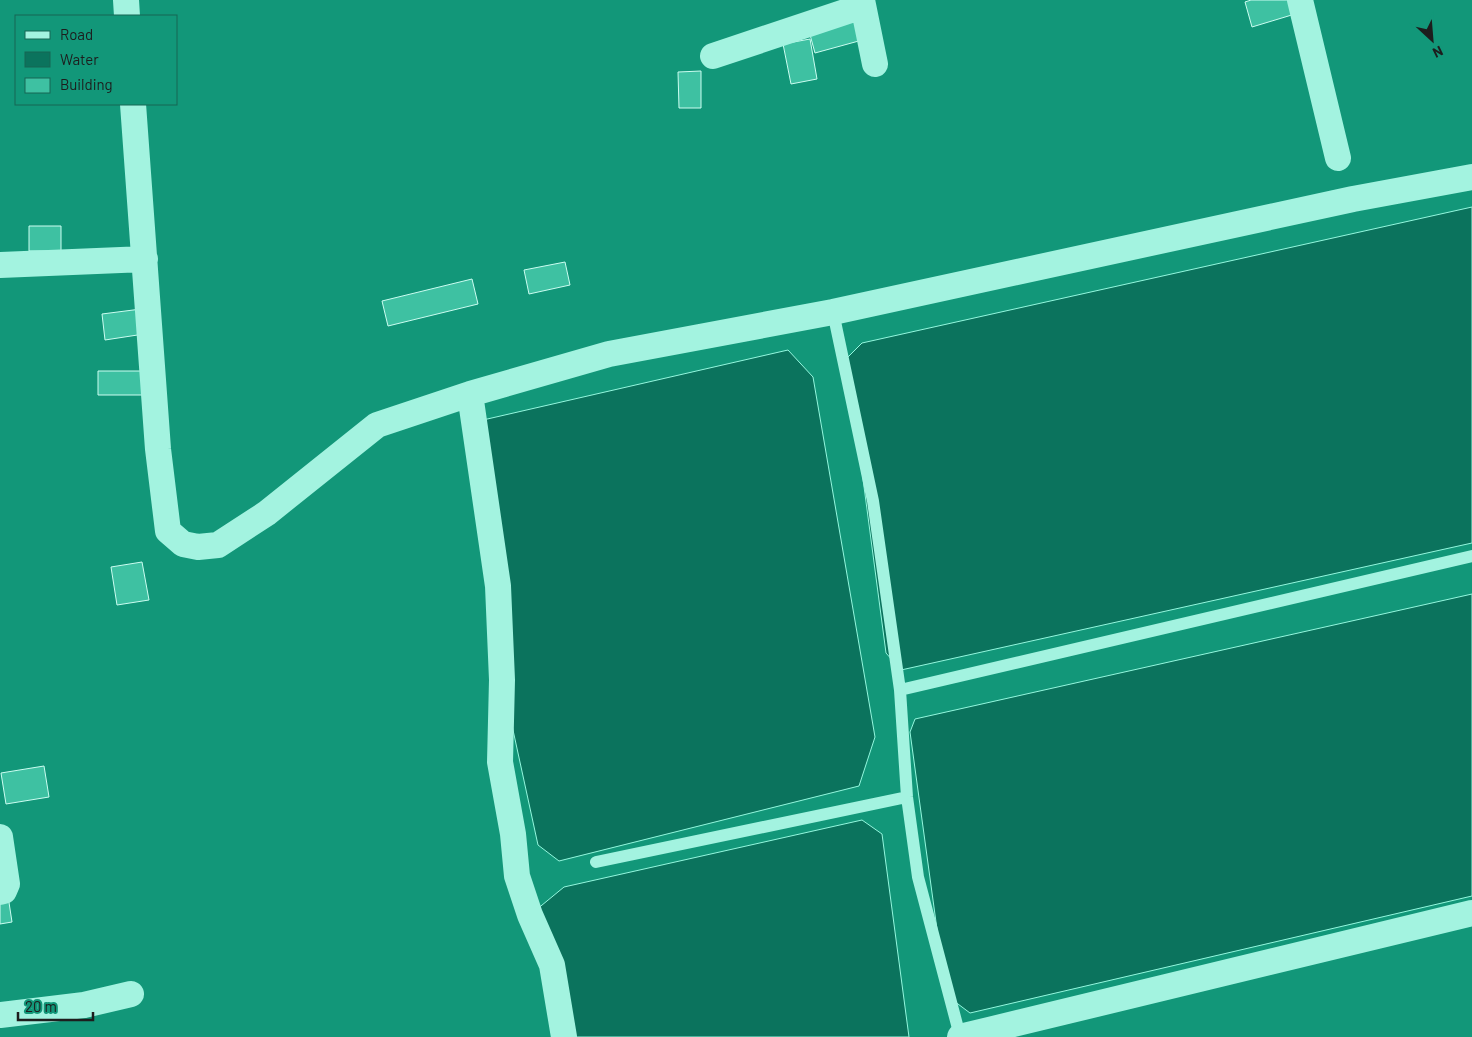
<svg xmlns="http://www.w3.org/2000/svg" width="1472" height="1037" font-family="Barlow,sans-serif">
<rect width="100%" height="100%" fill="#129779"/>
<!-- water -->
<path fill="#0b735d" stroke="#94f7de" d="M1472 207V543L901 670 886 653 847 358 862 343Z
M788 350 813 377 875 737 859 786 559 861 538 845 503 684 483 420Z
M1472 594V896L970 1013 946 995 910 732 915 719Z
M862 820 882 834 909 1037H554L536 910 564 887Z"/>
<!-- building -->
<path fill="#3ec1a2" stroke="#cbfdf1" d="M1251 0H1291L1295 14 1252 27 1245 2Z
M860 17 866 39 815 53 809 31Z
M810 39 817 79 791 84 783 44Z
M701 71V108H679L678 72Z
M29 226H61V251H29Z
M565 262 570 285 529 294 524 270Z
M472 279 478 304 388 326 382 301Z
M141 309 144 334 105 340 102 314Z
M98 371H148V395H98Z
M142 562 149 600 117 605 111 567Z
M44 766 49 797 6 804 1 773Z
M8 896 12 922 0 924V897Z"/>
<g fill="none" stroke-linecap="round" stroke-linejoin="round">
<!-- service -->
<path stroke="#a3f3e0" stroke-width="12" d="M833 312 873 501 900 690 907 797 918 877 960 1036
M900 690 1472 556
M596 862 907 797"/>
<!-- minor -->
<path stroke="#a3f3e0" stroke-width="26" d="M126 0 127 16
M862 0 875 64
M1300 0 1338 158
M713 56 863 6
M133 104 158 449 168 531 183 544 198 547 218 545 267 513 377 425 470 394 498 586 502 680 500 762 513 834 517 876 530 915 552 965 564 1037
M0 265 145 259
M470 394 609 354 833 312 1353 199 1472 177
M0 837 7 884 4 891 0 892
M0 1015 84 1005 131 994
M960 1037 1472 913"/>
</g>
<!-- legend -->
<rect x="15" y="15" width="162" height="90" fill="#129779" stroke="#166654"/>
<rect x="25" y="31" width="25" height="8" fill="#a3f3e0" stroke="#166654"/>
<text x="60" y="40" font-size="15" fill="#1d1d1d">Road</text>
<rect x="25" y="52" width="25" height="15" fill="#0b735d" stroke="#166654"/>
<text x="60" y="65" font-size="15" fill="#1d1d1d">Water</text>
<rect x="25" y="78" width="25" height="15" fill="#3ec1a2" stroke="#166654"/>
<text x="60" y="90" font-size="15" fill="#1d1d1d">Building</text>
<!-- north arrow -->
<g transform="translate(1432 40) rotate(154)" stroke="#129779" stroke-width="4" paint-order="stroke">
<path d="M0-4L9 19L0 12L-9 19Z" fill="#1d1d1d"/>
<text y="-8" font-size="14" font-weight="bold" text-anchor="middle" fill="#1d1d1d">N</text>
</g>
<!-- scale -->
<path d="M18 1012v8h75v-8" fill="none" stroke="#1d1d1d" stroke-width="2.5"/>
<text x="25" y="1012" font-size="15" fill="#1d1d1d" stroke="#129779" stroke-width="4" paint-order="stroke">20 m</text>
</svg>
